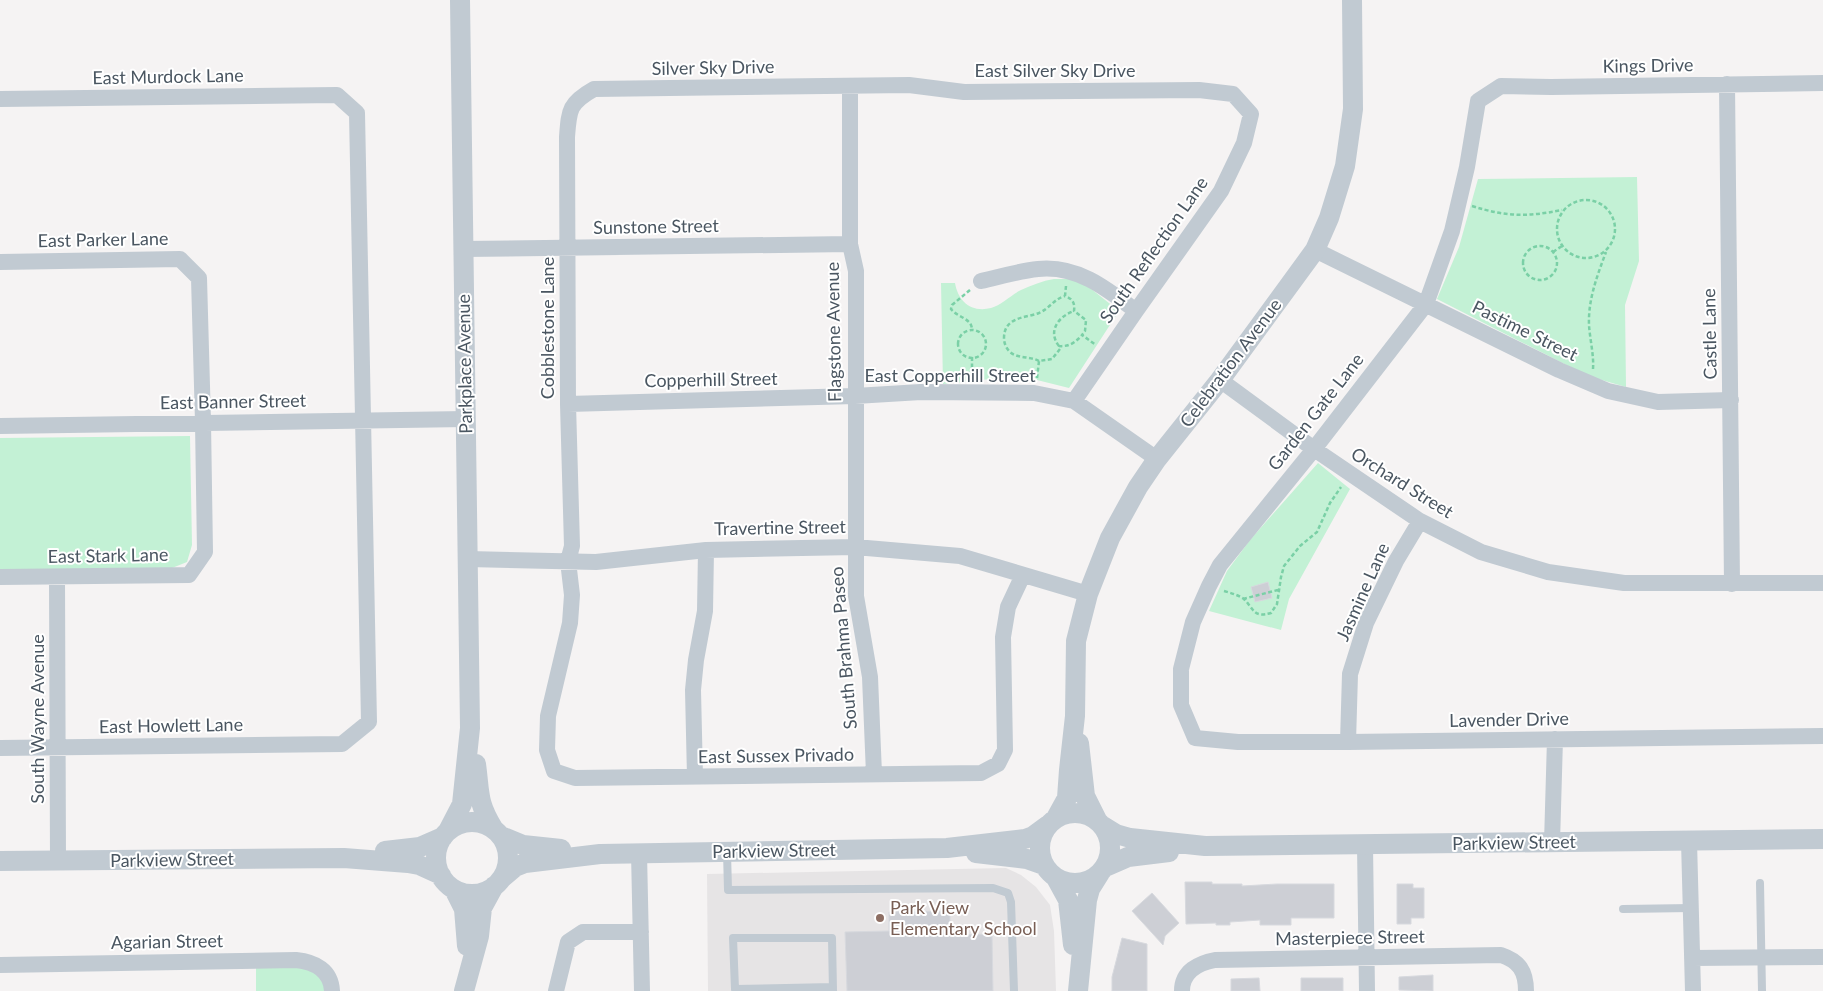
<svg xmlns="http://www.w3.org/2000/svg" width="1823" height="991" font-family="Lato,sans-serif">
<rect width="100%" height="100%" fill="#f5f3f3"/>
<!-- education -->
<path fill="#e6e4e5" d="M1006 868 1021 875 1036 887 1050 905 1054 931 1056 991H708L707 874Z"/>
<!-- green -->
<path fill="#c3f1d5" d="M1637 177 1639 261 1625 305 1626 387 1588 376 1437 299 1459 247 1478 179Z
M1054 279H1074L1090 288 1119 311 1069 388 1033 379 1009 377 943 384 941 283H955C958 301 971 313 991 308 1001 305 1011 295 1021 290 1032 285 1042 281 1054 279Z
M190 436 192 545 187 562 172 568 0 570V438Z
M1318 463 1350 489 1289 599 1281 630 1209 611 1227 571 1250 540Z
M256 966 318 969 327 991H256Z"/>
<!-- building -->
<path fill="#cdcfd5" stroke="#d7d9de" d="M1268 582 1272 598 1255 602 1251 587Z
M1185 882H1212V884H1242V886L1277 884H1334V918H1291V925H1260V920L1230 922V925H1216V923L1186 924Z
M1397 884H1413V888H1424V918H1411V924H1397Z
M1152 893 1179 923 1165 936 1163 945 1132 911Z
M950 911V935L992 934 993 991H847L845 932 889 931V912Z
M1122 938 1147 944V991H1112V977Z
M1433 975V991L1399 990V977Z
M1259 978 1260 991H1231V979Z
M1301 978H1343V991H1301Z"/>
<g fill="none" stroke-linecap="round" stroke-linejoin="round">
<!-- path -->
<path stroke="#7ad0a6" stroke-width="2.5" stroke-dasharray="4 2.5" stroke-linecap="butt" d="M1557 229a29 29 0 1 1 58 0a29 29 0 1 1-58 0Z
M1472 206C1507 217 1527 217 1562 210
M1523 263a17 17 0 1 1 34 0a17 17 0 1 1-34 0Z
M1553 252 1562 246
M1066 286 1065 296C1073 299 1075 303 1074 311L1086 320 1085 331 1082 335 1096 345
M970 290 952 305 951 309C958 318 972 318 972 330
M958 344a14 14 0 1 1 28 0a14 14 0 1 1-28 0Z
M1059 346C1047 331 1059 316 1074 311
M972 357V378
M1039 361C1030 356 1018 359 1010 352 1006 348 1004 343 1004 338 1004 317 1025 318 1039 313 1050 308 1054 299 1065 296
M1593 369C1594 355 1590 340 1589 325 1588 300 1597 276 1606 252
M1037 378 1039 361 1052 359 1060 349 1059 346C1069 347 1076 342 1082 335
M1224 591C1231 593 1238 595 1244 599 1254 609 1253 618 1271 613L1277 604 1281 577 1284 566 1300 546 1317 532 1330 503 1341 487
M1243 599 1278 590"/>
<!-- service -->
<path stroke="#c1cad2" stroke-width="8" d="M727 852 728 890 993 888 1008 893 1011 902 1014 991
M1760 883 1762 991
M1623 909 1691 908
M833 987 735 989 733 938H832L833 991"/>
<!-- minor -->
<path stroke="#c1cad2" stroke-width="16" d="M1823 83 1551 87 1501 86 1478 101 1467 167 1452 231 1426 304 1314 449 1220 565 1209 586 1193 622 1181 669V705L1195 738 1238 742H1348L1823 736
M1727 84 1732 584
M850 86V244L856 271V596L870 677 874 774
M0 99 337 95 357 113 369 722 342 744 0 748
M463 249 850 244
M1315 250 1559 370 1608 391 1658 402 1731 400
M0 262 180 259 199 278 203 422 205 552 189 575 0 577
M981 281C999 277 1019 271 1038 269 1077 265 1106 288 1136 311
M1220 380 1314 449 1420 521 1481 552 1548 572 1624 583H1823
M568 404 855 396 921 392 1034 393 1074 401 1157 459
M0 426 466 419
M468 559 596 562 706 550 855 547 960 556 1088 594
M1023 575 1008 607 1003 637 1005 750 998 764 981 773 575 778 554 771 547 750 548 716 570 623 572 595 568 561 572 546 568 404 567 137C569 110 569 103 594 89L909 85 964 92 1199 90 1233 94 1251 114 1244 143 1221 191 1136 311 1074 401
M57 577 58 861
M1348 742 1350 674 1366 623 1396 561 1420 521
M695 777 693 690 696 660 705 611 706 550
M1689 841 1693 991
M1552 843 1555 739
M1365 845 1367 991
M639 853 642 991
M1692 958 1823 957
M0 965 296 960C315 962 331 970 332 991
M556 991 568 942 583 932H641
M1182 991C1182 971 1199 963 1215 960L1501 955C1519 961 1526 971 1526 991"/>
<!-- tertiary -->
<path stroke="#c1cad2" stroke-width="20" d="M1079 743 1085 796 1097 820
M476 764C480 793 477 802 493 828
M1040 848a35 35 0 1 1 70 0a35 35 0 1 1-70 0Z
M1056 818 1067 798 1069 770 1075 716 1076 641 1088 594 1110 538 1138 487 1157 459 1220 380 1315 250 1329 218 1345 166 1353 109 1352 0
M436 858a36 36 0 1 1 72 0a36 36 0 1 1-72 0Z
M1103 826 1116 834 1130 838 1205 846 1823 839
M448 831 462 804 470 728 460 0
M501 836 523 845 561 849
M385 851 420 847 443 837
M976 853 1027 859 1044 865
M0 861 344 858 408 863 419 865 441 875
M1105 867 1128 857 1169 852
M502 878 515 867 525 863 600 854 947 848 1025 839 1033 836 1048 825
M1056 878 1068 900 1073 945
M454 889 464 909 467 946
M464 991 479 936 482 908 494 886
M1078 991 1087 900 1090 889 1100 873"/>
</g>
<!-- markers -->
<circle fill="#8d6e63" stroke="#fff" stroke-width="2" cx="880" cy="918" r="5"/>
<g text-anchor="middle" stroke-width="4" stroke-linejoin="round" paint-order="stroke">
<!-- street labels -->
<g font-size="18" fill="#4a5661" stroke="#fff">
<text transform="translate(1648 66) rotate(-1)" y="6">Kings Drive</text>
<text transform="translate(713 68) rotate(-1)" y="6">Silver Sky Drive</text>
<text x="1055" y="77">East Silver Sky Drive</text>
<text transform="translate(168 77) rotate(-1)" y="6">East Murdock Lane</text>
<text transform="translate(656 227) rotate(-1)" y="6">Sunstone Street</text>
<text transform="translate(103 240) rotate(-1)" y="6">East Parker Lane</text>
<text transform="translate(1154 250) rotate(-55)" y="6">South Reflection Lane</text>
<text transform="translate(548 328) rotate(-90)" y="6">Cobblestone Lane</text>
<text transform="translate(1525 331) rotate(26)" y="6">Pastime Street</text>
<text transform="translate(834 332) rotate(-91)" y="6">Flagstone Avenue</text>
<text transform="translate(1710 334) rotate(-91)" y="6">Castle Lane</text>
<text transform="translate(1231 363) rotate(-53)" y="6">Celebration Avenue</text>
<text transform="translate(465 364) rotate(-91)" y="6">Parkplace Avenue</text>
<text x="950" y="382">East Copperhill Street</text>
<text transform="translate(711 380) rotate(-1)" y="6">Copperhill Street</text>
<text transform="translate(233 402) rotate(-1)" y="6">East Banner Street</text>
<text transform="translate(1316 412) rotate(-52)" y="6">Garden Gate Lane</text>
<text transform="translate(1402 483) rotate(32)" y="6">Orchard Street</text>
<text transform="translate(780 528) rotate(-1)" y="6">Travertine Street</text>
<text transform="translate(108 556) rotate(-1)" y="6">East Stark Lane</text>
<text transform="translate(1363 592) rotate(-66)" y="6">Jasmine Lane</text>
<text transform="translate(844 648) rotate(-95)" y="6">South Brahma Paseo</text>
<text transform="translate(38 719) rotate(-90)" y="6">South Wayne Avenue</text>
<text transform="translate(1509 720) rotate(-1)" y="6">Lavender Drive</text>
<text transform="translate(171 726) rotate(-1)" y="6">East Howlett Lane</text>
<text transform="translate(776 756) rotate(-1)" y="6">East Sussex Privado</text>
<text transform="translate(1514 843) rotate(-1)" y="6">Parkview Street</text>
<text transform="translate(774 851) rotate(-1)" y="6">Parkview Street</text>
<text transform="translate(172 860) rotate(-1)" y="6">Parkview Street</text>
<text transform="translate(1350 938) rotate(-1)" y="6">Masterpiece Street</text>
<text transform="translate(167 942) rotate(-1)" y="6">Agarian Street</text>
</g>
<!-- education labels -->
<g font-size="18" fill="#785e54" stroke="#fff" text-anchor="start">
<text x="890" y="914">Park View<tspan x="890" dy="21">Elementary School</tspan></text>
</g>
</g>
</svg>
